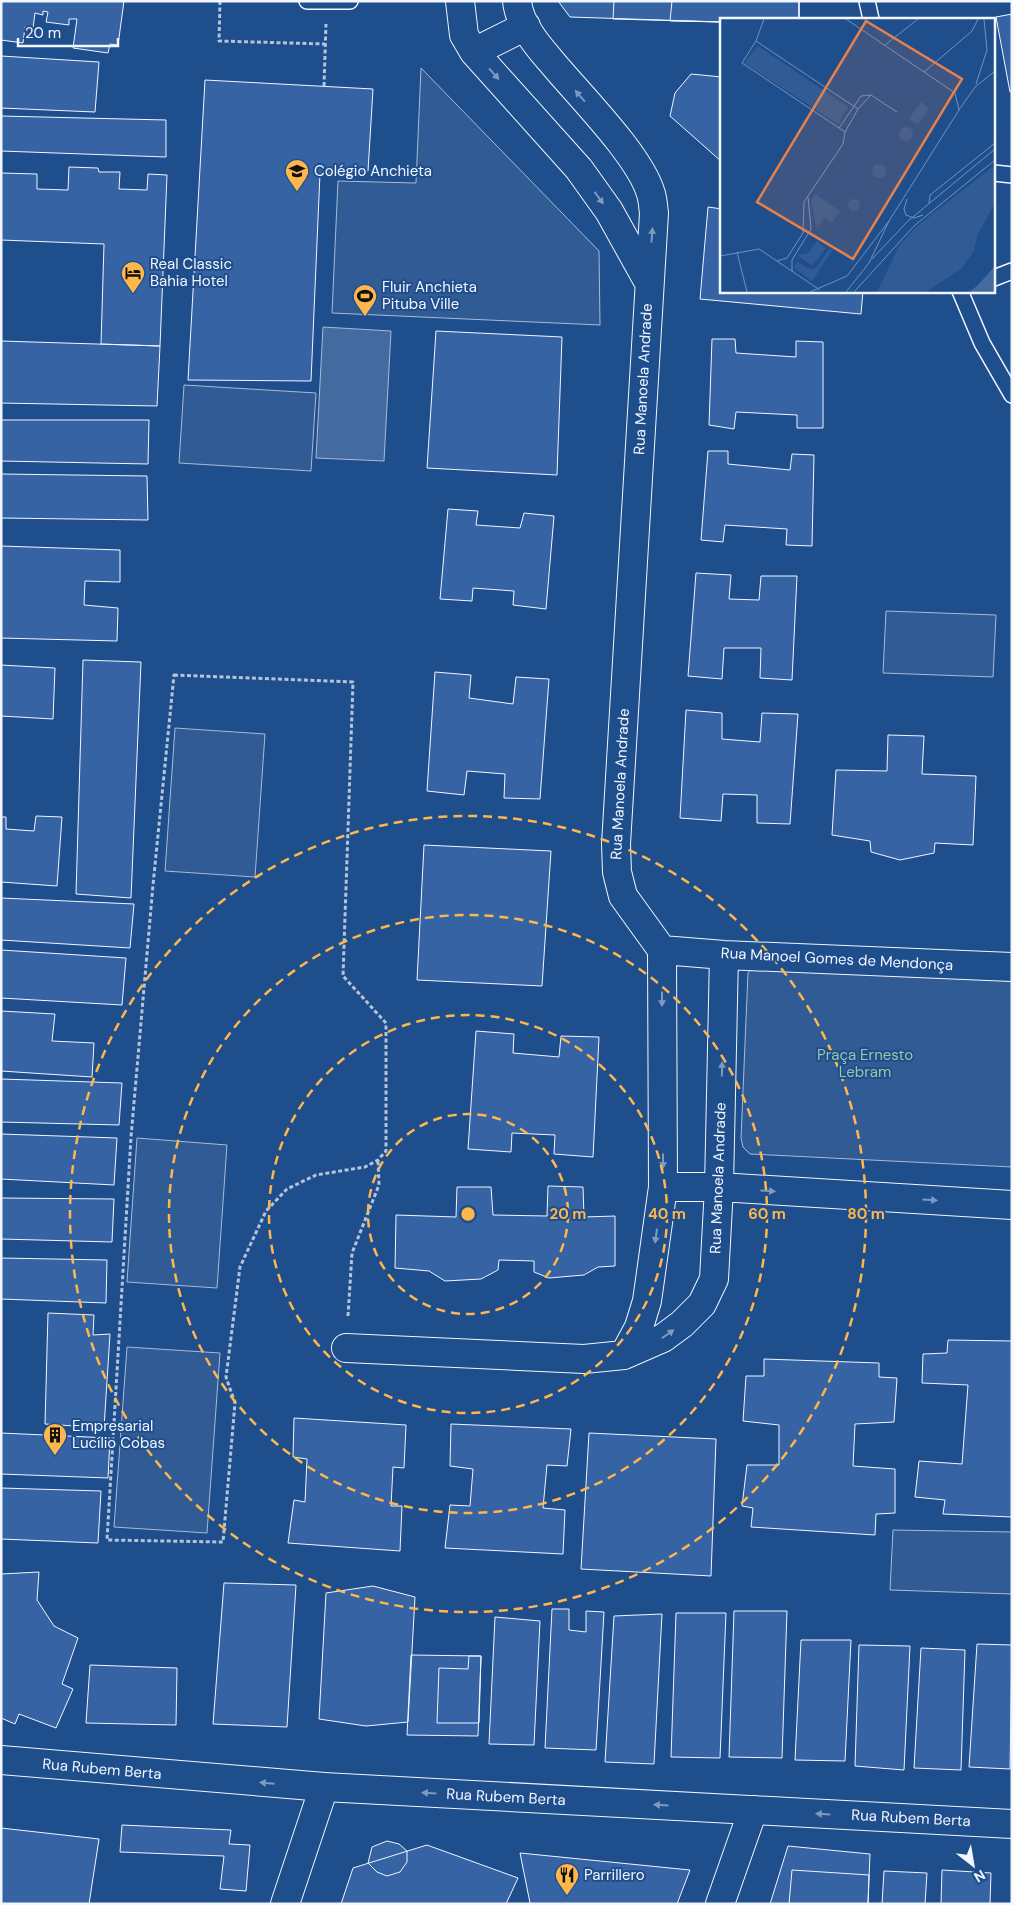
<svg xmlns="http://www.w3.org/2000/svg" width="1013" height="1905" font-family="'DM Sans',sans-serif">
<rect width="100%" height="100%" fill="#1f4e8c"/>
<!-- built -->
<path fill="#305b95" stroke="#a8bbd7" d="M421 68 599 251 600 325 332 313 338 181 416 183Z
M184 385 316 393 311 471 179 463Z
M886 611 996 615 993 677 883 673Z
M175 728 265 734 255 877 165 871Z
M754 966 1012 974V1167L750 1154 743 1147 741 1138 748 973Z
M137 1138 227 1145 217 1288 127 1282Z
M127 1347 220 1353 207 1533 114 1527Z
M893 1530 1012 1532V1594L890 1590Z"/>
<!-- water -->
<path fill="#446ba0" stroke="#a8bbd7" d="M323 327 391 331 384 461 316 458Z"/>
<!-- building -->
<path fill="#3563a3" stroke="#f2f6ff" d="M1 1H124L118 45 110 44 108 53 73 48 77 19H69V25L46 22 48 12 43 11V15L35 13 33 28 25 27 23 43 1 40Z
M558 1H799V19H722V22L570 17Z
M614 1H799V19H722V22L613 19Z
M672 1H799V19H722V22L670 21Z
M1012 14V92H1010L996 17Z
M1 56 99 62 95 112 1 108Z
M691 74 722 77V162L670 116 675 93Z
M205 80 373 89 368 171 320 173 311 381 188 380Z
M1 116 166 120V157L1 151Z
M69 167 98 168 99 172H120L119 189 147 190 148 174 167 175 160 346 101 344 104 244 1 240V173L37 174V189L68 190Z
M708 207 722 209V291H863L861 314 700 299Z
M436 331 562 337 557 475 427 468Z
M712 339H735L736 353 796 357V341L823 342V428H797V415L736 412 734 429 709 425Z
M1 341 160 346 157 406 1 403Z
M1 420H149L148 464 1 461Z
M708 451H728V464L790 470 792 454 814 455 812 546 786 545 787 529 725 525 723 542 701 540Z
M1 474 147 476 148 520 1 518Z
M448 509 478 511 476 525 520 528 524 513 554 516 546 609 513 605 514 591 473 588 472 601 440 599Z
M1 546 120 550V582L85 581 84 605 118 608 117 641 1 638Z
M696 573 731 575 729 599 759 600 761 576H797L792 680 760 678 761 648H724L722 679 688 676Z
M83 660 141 662 131 898 76 894Z
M1 665 55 668 53 719 1 716Z
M435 672 471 675 469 698 513 704 516 677 549 679 540 799 504 798 505 774 467 771 464 795 427 791Z
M686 710 722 713V739L760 742 762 713 798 714 790 824 757 823V795L723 794 721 821 680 818Z
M888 735 924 736 922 774 976 776 973 845 935 843 934 853 900 860 871 852 870 841 832 835 836 770 887 771Z
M36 816 62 817 57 886 1 882V817H6V829L34 831Z
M424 845 551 851 542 986 417 980Z
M1 898 134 904 130 948 1 940Z
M1 950 126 958 122 1005 1 998Z
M1 1011 55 1014 52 1041 94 1043 92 1077 1 1071Z
M476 1031 514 1034 513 1053 559 1057 561 1036 599 1037 593 1157 554 1154 555 1135 512 1133 511 1152 468 1149Z
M1 1079 122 1083 119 1125 1 1122Z
M1 1134 117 1138 114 1185 1 1179Z
M548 1186 583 1187 584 1217 615 1216V1266L598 1267 584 1275 549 1278 534 1272V1261L499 1260 498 1270 481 1279 445 1281 429 1271 395 1268 396 1215 456 1217 457 1187H491L493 1215 547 1216Z
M1 1198 114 1199 112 1242 1 1239Z
M1 1258 107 1260 106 1303 1 1299Z
M48 1313 94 1315 93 1335 110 1334 104 1428 45 1424Z
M948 1340 1012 1341V1517L943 1514 945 1500 915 1497 919 1461 962 1464 968 1385 922 1383 923 1354 947 1353Z
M764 1359 879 1363V1377L897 1378 894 1422 855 1424 853 1466 895 1469V1513L876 1514 875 1535 751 1527 753 1508 742 1506 747 1465H779V1425L743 1421 746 1376H764Z
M294 1418 406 1425 404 1468 393 1467 391 1506H402L400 1551 288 1543 294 1500 305 1502 307 1459 293 1457Z
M451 1424 571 1429 567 1466 547 1465 543 1508 565 1510 563 1554 445 1548 450 1505 470 1506 473 1469 450 1466Z
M1 1433 110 1438 108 1478 1 1474Z
M589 1433 716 1439 711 1576 581 1569Z
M1 1488 101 1491 98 1543 1 1539Z
M39 1572 37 1600 54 1626 78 1638 62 1684 73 1689 56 1728 19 1714 15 1724 1 1718V1574Z
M224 1583 296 1585 287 1727 213 1724Z
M373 1586 415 1597 408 1722 366 1726 319 1719 326 1593Z
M552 1609H569V1630L586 1632V1611L604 1612 596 1750 545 1748Z
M734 1611H787L782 1758 729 1757Z
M676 1613H726L720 1758 671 1757Z
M662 1614 654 1764 605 1762 614 1616Z
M495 1617 540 1621 534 1745 489 1744Z
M801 1640H851L845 1761 795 1760Z
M977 1644 1012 1645 1010 1769 969 1767Z
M859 1645 910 1646 904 1770 855 1766Z
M921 1648 965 1650 961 1770 914 1768Z
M411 1655 481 1656 478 1736 407 1735Z
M469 1656H481L479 1723H437L439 1668 468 1669Z
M90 1665 177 1668 176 1725 86 1723Z
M122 1825 231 1830 229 1844 250 1845 246 1891 220 1889 224 1856 120 1852Z
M1 1828 99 1839 89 1904H1Z
M387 1841 399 1844 407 1851V1862L400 1872 387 1876 377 1872 368 1863 372 1847Z
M427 1845 518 1878 506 1904H341L353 1868Z
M788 1846 870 1854 868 1904H770Z
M520 1853 690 1870 677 1904H533L530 1903Z
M792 1870 869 1875 868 1904H789Z
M942 1870 991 1873 990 1904H941Z
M884 1871 927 1873 925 1904H882Z"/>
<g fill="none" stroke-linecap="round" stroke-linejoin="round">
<!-- lane casing -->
<g stroke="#f2f6ff" stroke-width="18">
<path id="lane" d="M307 1H350
M867 1 871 19
M994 173 1012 175
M994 278 1012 271
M960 291 982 343 1012 395"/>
</g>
<!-- street casing -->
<g stroke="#f2f6ff" stroke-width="30">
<path id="street" d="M460 1 464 35 474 52 579 169 609 211 649 283
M517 1C519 23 536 44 550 60 577 93 640 155 651 194 653 200 653 207 654 213L616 844 617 872 623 896 662 950 663 1187 647 1301 639 1327 624 1355
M474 52 526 26
M662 950 724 955 1012 967
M663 1187H719L1012 1205
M346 1348 584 1359 624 1355 663 1338 682 1324 702 1304 714 1279 719 1187 724 955
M285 1904 324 1787
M720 1904 753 1810"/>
</g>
<!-- secondary casing -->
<g stroke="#f2f6ff" stroke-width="30">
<path id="secondary" d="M1 1760 324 1787 1012 1824"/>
</g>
<!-- path -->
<path stroke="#b3c4dc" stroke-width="3" stroke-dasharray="4 2.5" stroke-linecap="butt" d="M220 1 219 41 325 44
M324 86 326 24
M174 675 353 682 343 976 386 1023V1151L378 1160 365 1167 316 1175 287 1189 266 1211 240 1267 226 1377 235 1403 223 1542 107 1540 131 1137 153 885Z
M348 1316 352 1253 379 1185 378 1160"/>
<!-- lane -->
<use href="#lane" stroke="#1f4e8c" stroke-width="15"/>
<!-- street -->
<use href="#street" stroke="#1f4e8c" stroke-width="28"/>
<!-- secondary -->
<use href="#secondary" stroke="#1f4e8c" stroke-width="28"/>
</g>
<!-- one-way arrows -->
<defs><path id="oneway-solid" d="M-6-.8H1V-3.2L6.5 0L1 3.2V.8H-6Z" transform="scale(1.25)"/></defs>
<g fill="#7e9ac0">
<use href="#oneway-solid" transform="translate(494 74) rotate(48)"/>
<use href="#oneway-solid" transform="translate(580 96) rotate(-131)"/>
<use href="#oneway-solid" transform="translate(599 198) rotate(54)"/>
<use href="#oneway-solid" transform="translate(652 235) rotate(-86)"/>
<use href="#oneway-solid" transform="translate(662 999) rotate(90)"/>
<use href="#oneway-solid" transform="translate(722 1069) rotate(-89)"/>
<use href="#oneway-solid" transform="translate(663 1161) rotate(90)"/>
<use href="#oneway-solid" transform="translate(768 1191) rotate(4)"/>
<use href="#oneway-solid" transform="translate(930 1200) rotate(3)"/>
<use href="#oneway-solid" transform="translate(656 1236) rotate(98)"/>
<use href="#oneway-solid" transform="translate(668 1334) rotate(-35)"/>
<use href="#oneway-solid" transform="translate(267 1783) rotate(-175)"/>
<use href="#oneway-solid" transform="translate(429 1793) rotate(-177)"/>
<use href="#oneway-solid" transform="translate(661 1805) rotate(-177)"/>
<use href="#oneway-solid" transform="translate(823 1814) rotate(-177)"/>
</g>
<!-- distance rings -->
<g fill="none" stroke="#ffb74d" stroke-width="2.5" stroke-dasharray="9 6">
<circle cx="468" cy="1214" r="100"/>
<circle cx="468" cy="1214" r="199"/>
<circle cx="468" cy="1214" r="299"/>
<circle cx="468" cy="1214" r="398"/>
</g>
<!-- icons -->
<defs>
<g id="school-pin" transform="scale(1.25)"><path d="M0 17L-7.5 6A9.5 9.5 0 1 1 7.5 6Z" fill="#ffb74d" stroke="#1f4e8c"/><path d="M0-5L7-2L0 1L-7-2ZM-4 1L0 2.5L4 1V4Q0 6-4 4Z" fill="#111"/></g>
<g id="hotel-pin" transform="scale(1.25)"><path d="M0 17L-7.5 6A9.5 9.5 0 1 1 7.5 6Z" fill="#ffb74d" stroke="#1f4e8c"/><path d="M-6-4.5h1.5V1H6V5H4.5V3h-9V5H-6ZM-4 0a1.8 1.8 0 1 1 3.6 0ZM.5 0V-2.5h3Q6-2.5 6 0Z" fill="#111"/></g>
<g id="stadium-pin" transform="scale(1.25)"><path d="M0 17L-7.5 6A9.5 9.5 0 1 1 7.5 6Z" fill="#ffb74d" stroke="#1f4e8c"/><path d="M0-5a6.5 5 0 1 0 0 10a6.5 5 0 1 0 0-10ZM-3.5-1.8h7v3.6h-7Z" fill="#111"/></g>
<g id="building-pin" transform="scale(1.25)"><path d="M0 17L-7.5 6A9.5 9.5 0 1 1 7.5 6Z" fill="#ffb74d" stroke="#1f4e8c"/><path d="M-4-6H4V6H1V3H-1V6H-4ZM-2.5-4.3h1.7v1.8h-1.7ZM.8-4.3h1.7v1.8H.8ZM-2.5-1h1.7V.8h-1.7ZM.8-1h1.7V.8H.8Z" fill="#111"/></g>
<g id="restaurant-pin" transform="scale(1.25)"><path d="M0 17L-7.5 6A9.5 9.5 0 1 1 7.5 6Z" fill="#ffb74d" stroke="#1f4e8c"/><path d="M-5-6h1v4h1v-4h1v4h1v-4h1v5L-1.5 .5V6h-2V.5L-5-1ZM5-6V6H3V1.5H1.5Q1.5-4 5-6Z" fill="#111"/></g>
</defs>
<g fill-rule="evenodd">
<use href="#school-pin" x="297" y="171"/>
<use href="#hotel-pin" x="133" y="273"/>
<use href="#stadium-pin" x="365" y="296"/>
<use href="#building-pin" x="55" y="1435"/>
<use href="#restaurant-pin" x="567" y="1875"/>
</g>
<g text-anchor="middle" stroke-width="4" stroke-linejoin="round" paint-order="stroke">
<!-- poi labels -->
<g font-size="15" fill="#f2f6ff" stroke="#1f4e8c" text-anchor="start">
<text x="314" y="176">Colégio Anchieta</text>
<text x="150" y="269">Real Classic<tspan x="150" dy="17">Bahia Hotel</tspan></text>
<text x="382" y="292">Fluir Anchieta<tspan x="382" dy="17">Pituba Ville</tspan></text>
<text x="72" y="1431">Empresarial<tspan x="72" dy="17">Lucílio Cobas</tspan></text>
<text x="584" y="1880">Parrillero</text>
</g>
<!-- street labels -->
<g font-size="15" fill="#f2f6ff" stroke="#1f4e8c">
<text transform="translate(643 379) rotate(-87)" y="5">Rua Manoela Andrade</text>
<text transform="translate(620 784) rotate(-87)" y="5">Rua Manoela Andrade</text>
<text transform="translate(837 959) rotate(3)" y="5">Rua Manoel Gomes de Mendonça</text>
<text transform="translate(718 1178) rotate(-88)" y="5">Rua Manoela Andrade</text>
<text transform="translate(102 1769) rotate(5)" y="5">Rua Rubem Berta</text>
<text transform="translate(506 1797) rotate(3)" y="5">Rua Rubem Berta</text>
<text transform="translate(911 1818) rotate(3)" y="5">Rua Rubem Berta</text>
</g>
<!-- park labels -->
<g font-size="15" fill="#97c8a6" stroke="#1f4e8c">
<text x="865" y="1060">Praça Ernesto<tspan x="865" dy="17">Lebram</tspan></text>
</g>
</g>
<!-- overview -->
<g transform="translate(720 18)">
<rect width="275" height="275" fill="#1f4e8c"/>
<path d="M38 28 128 89 118 106 24 45ZM201 84 209 90 198 106 189 101ZM179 116a7 7 0 1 1 14 0a7 7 0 1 1-14 0ZM152 153a7 7 0 1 1 14 0a7 7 0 1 1-14 0ZM275 147V185L257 218 254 233 241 251 206 274H157L179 228 196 209ZM95 176 120 193 112 205 104 200 97 211 91 183ZM128 187a6 6 0 1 1 12 0a6 6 0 1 1-12 0ZM97 223 106 230 92 248 77 237 88 235ZM109 231H113L92 263 74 250 77 244 90 251 96 250Z" fill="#305b95"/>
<path d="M275 248V274H249L257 268Z" fill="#446ba0"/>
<path fill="none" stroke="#7391ba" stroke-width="1" d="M126 1 235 75 239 92M36 23 22 45 125 114M36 23 138 91M36 23 44 1M165 27 198 1M204 54 252 13 258 1M256 66 267 32 264 1M119 110 141 78 151 77 177 94M187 181 184 191 186 197 194 200 203 197M209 185 210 177 275 125M17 234 27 274M0 238 39 231 100 272M152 241 188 203 275 131M57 243 67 240 83 215 84 184 123 126 125 114 138 91 151 77M72 253V242L91 211 88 179M90 274 127 258 169 203M126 274 149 245 169 203 239 92 255 69 275 53M134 274 194 208 275 142"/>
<path fill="#ea8049" fill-opacity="0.15" stroke="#ea8049" stroke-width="2.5" d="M146 3 242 61 133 241 37 184Z"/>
<rect width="275" height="275" fill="none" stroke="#f2f6ff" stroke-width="2.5"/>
</g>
<circle cx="468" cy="1214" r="8" fill="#ffb74d" stroke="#1f4e8c" stroke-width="2.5"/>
<g font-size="15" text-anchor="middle" font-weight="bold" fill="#ffb74d" stroke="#1f4e8c" stroke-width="4" stroke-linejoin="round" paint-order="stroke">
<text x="568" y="1219">20 m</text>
<text x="667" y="1219">40 m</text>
<text x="767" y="1219">60 m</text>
<text x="866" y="1219">80 m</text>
</g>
<!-- border -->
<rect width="1013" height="1905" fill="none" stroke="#f2f6ff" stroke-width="5"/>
<!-- north arrow -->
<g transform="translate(973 1865) rotate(149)" stroke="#1f4e8c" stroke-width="4" paint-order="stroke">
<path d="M0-4L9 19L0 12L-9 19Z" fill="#f2f6ff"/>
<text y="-8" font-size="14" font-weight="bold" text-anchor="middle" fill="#f2f6ff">N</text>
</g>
<!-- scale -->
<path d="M18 38v8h100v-8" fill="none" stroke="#f2f6ff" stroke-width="2.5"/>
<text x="25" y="38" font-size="15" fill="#f2f6ff" stroke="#1f4e8c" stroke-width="4" paint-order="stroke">20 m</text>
</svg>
